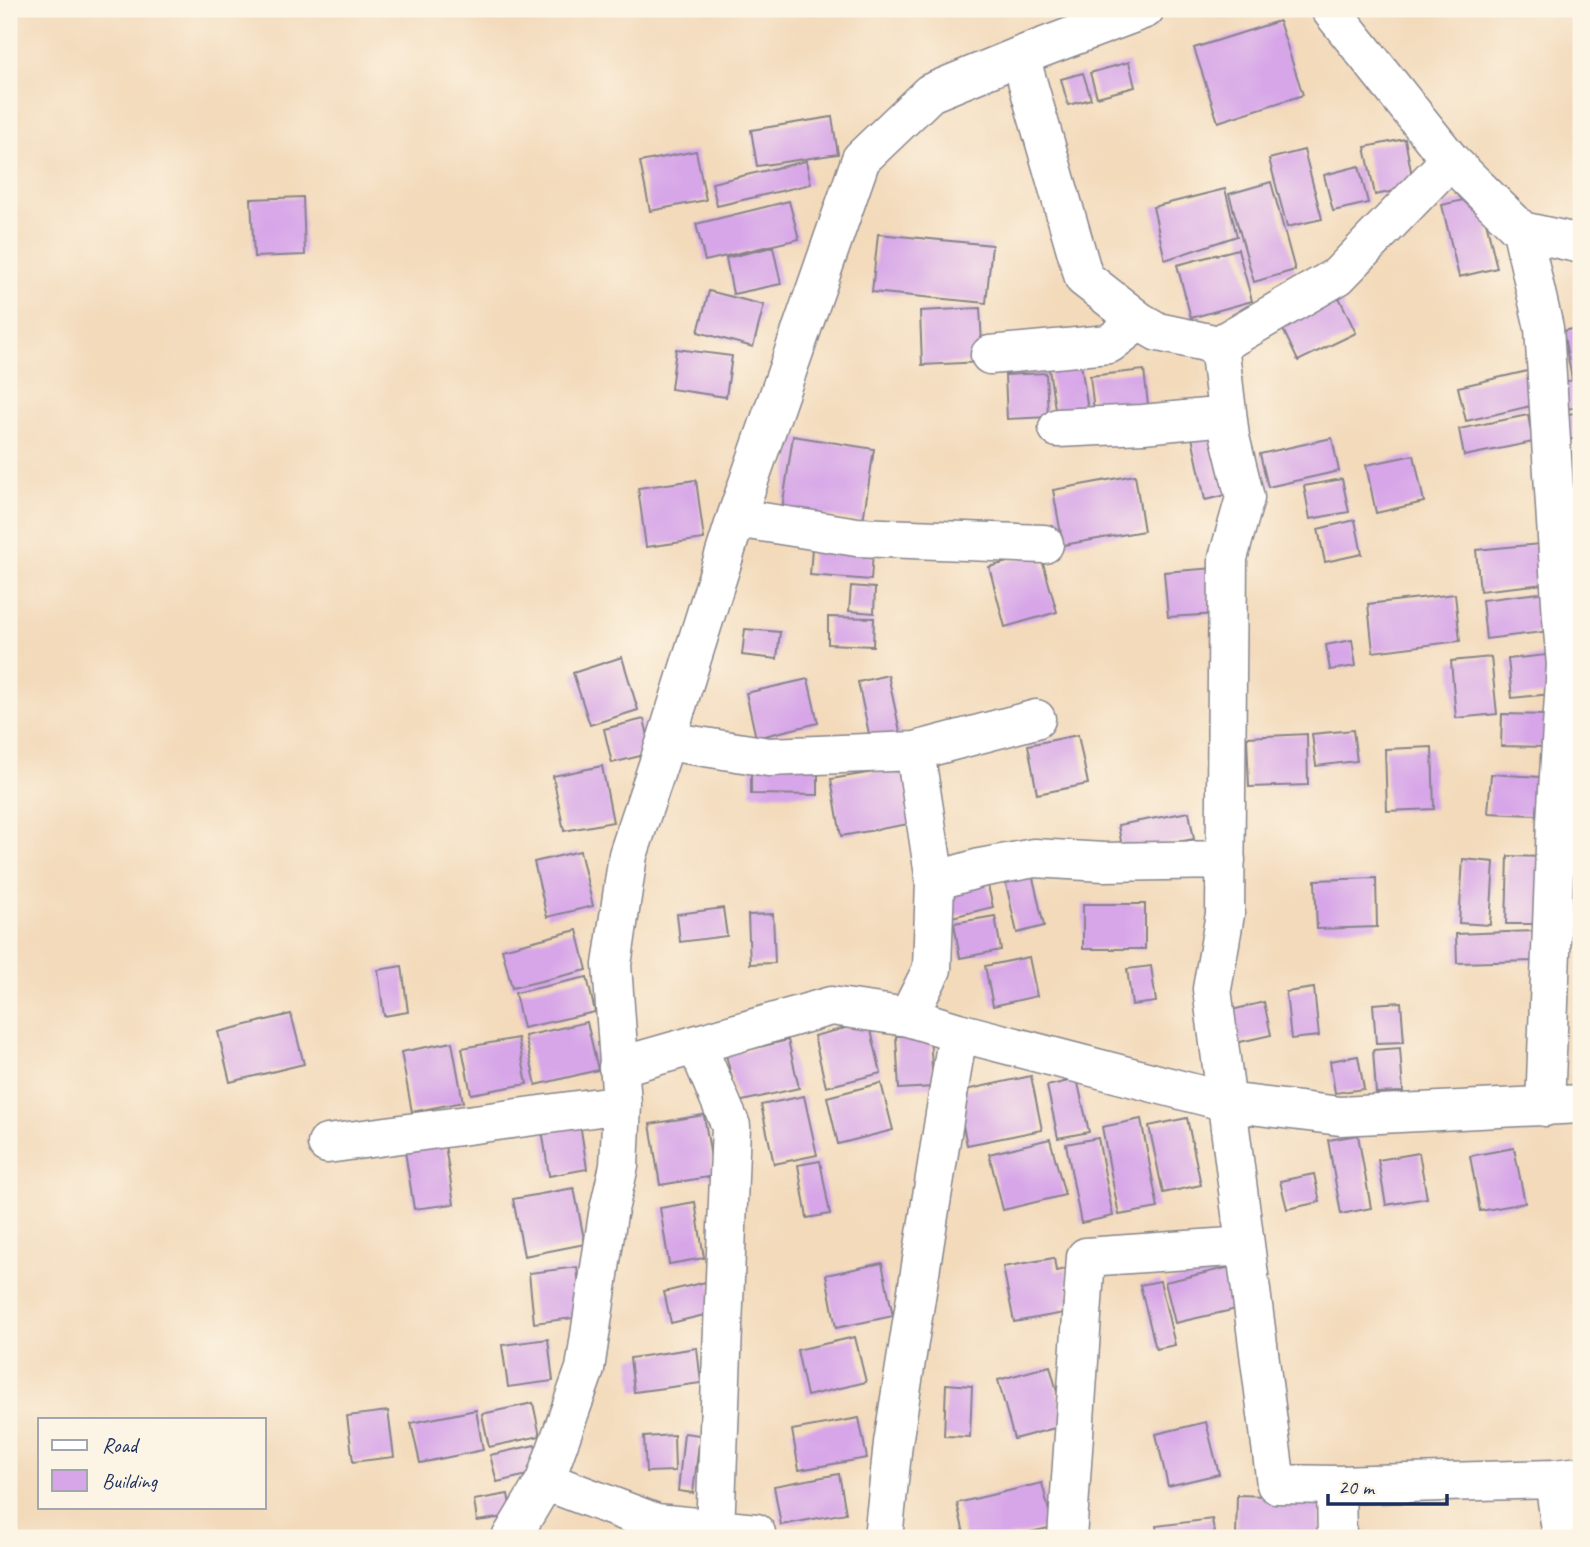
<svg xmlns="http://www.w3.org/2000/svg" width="1590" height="1547" font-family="Caveat,sans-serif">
<rect width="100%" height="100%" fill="#fcf5e5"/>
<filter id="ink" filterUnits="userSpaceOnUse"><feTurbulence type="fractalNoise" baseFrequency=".0143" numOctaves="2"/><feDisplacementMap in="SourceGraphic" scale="14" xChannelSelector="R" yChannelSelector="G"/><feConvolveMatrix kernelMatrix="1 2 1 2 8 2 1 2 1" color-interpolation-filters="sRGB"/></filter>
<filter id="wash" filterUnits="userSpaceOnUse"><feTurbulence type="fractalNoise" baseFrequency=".00686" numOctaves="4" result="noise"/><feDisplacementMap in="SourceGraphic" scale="28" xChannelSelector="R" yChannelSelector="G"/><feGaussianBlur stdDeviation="1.57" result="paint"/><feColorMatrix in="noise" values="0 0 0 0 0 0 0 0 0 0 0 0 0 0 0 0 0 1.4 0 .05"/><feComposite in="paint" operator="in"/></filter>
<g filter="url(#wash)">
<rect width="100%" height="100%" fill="#f3dabb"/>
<g id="blocks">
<!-- building -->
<path fill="#d7a6e8" d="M1279 21 1303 95 1218 122 1194 48Z
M1129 62 1135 87 1097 97 1090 73Z
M1083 73 1091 99 1068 105 1061 79Z
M832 117 838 154 757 166 751 130Z
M1405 139 1414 187 1375 195 1365 147Z
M1304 150 1322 219 1287 227 1269 159Z
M696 151 706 200 650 211 640 162Z
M806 161 811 184 717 206 712 183Z
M1359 166 1368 203 1333 211 1324 175Z
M1271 182 1295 270 1254 282 1229 194Z
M1225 189 1237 236 1165 260 1153 207Z
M1480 196 1497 268 1459 277 1442 205Z
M303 197 305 255 254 257 251 199Z
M789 201 799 239 705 261 696 224Z
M878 234 992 245 986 303 872 292Z
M773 247 781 284 733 294 726 258Z
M1238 249 1252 301 1191 318 1177 265Z
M709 291 764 305 753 347 698 332Z
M1336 291 1356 333 1298 361 1278 319Z
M980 308 983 362 922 365 920 311Z
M1581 327V377L1572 379 1563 331Z
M676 349 732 356 726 397 671 389Z
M1081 364 1089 417 1057 422 1049 369Z
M1144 370 1149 414 1095 420 1090 376Z
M1532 370 1539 404 1466 421 1458 387Z
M1046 373 1048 417 1007 419 1005 375Z
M1581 379V407L1558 410 1554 383Z
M1581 412V438L1566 440 1562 415Z
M1528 415 1533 442 1464 456 1459 429Z
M1222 431 1235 493 1205 500 1192 437Z
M793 436 874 449 863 521 782 509Z
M1332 438 1339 471 1268 487 1260 454Z
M1414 455 1424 502 1376 513 1366 465Z
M1135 475 1144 531 1063 545 1053 490Z
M1342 479 1349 512 1310 519 1304 486Z
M696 480 704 539 646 547 638 488Z
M1355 520 1362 554 1325 562 1318 529Z
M1540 544 1544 584 1480 591 1476 550Z
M812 548 873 552 871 580 810 575Z
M1040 553 1057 612 1005 627 989 567Z
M1215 568 1218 614 1168 617 1164 572Z
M851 586 875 588 874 613 849 611Z
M1547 592 1551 631 1486 639 1482 600Z
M1455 594 1460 641 1373 652 1368 604Z
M828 617 874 618 873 646 828 644Z
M745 629 780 632 777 659 742 655Z
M1352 640 1356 666 1330 670 1326 645Z
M1546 655 1551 694 1512 698 1508 659Z
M622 657 638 710 590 725 573 673Z
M1491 657 1497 714 1456 718 1451 661Z
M888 675 901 736 871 743 858 682Z
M808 679 818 723 756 738 746 693Z
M1502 714 1545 715V747L1501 746Z
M644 719 652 753 612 763 604 729Z
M1353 730 1357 761 1316 766 1312 734Z
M1307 734 1308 785 1249 787 1247 737Z
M1078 735 1088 784 1037 794 1028 745Z
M1432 747 1434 809 1387 811 1385 749Z
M751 764 818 765V795L751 794Z
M602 766 613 822 564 831 553 776Z
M904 767 914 823 841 836 831 779Z
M1491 774 1540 777 1537 815 1488 813Z
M1189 812 1194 839 1123 852 1118 825Z
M580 851 593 906 547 917 534 862Z
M1508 856 1546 857 1543 924H1506Z
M1463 859 1494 862 1490 925 1459 923Z
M1031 869 1044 926 1017 933 1004 875Z
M1376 878 1377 927 1317 929 1315 880Z
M987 882 993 907 952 917 947 892Z
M1083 904H1145V949H1083Z
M723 908 727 936 680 942 677 914Z
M773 914 775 963 750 964 748 915Z
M995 916 1001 950 960 958 954 923Z
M577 930 587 970 512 988 502 949Z
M1537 931V961L1457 963 1456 934Z
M1029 957 1037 996 993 1006 985 966Z
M402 966 408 1012 384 1016 378 970Z
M1151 966 1156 1002 1132 1005 1127 969Z
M587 977 595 1012 523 1028 515 993Z
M1314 988 1319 1036 1291 1039 1286 992Z
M1264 1002 1271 1035 1231 1044 1224 1012Z
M1401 1002 1404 1042 1376 1043 1373 1004Z
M291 1014 304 1064 230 1082 218 1032Z
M587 1022 598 1070 536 1085 525 1036Z
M869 1022 881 1073 826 1087 814 1036Z
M930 1034 933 1087 899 1089 896 1036Z
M518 1038 527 1084 471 1094 462 1048Z
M788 1040 799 1088 738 1102 726 1055Z
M452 1042 463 1102 412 1112 401 1052Z
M1400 1048 1403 1092 1376 1093 1373 1050Z
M1358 1056 1364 1089 1335 1093 1330 1061Z
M1031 1076 1042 1130 967 1145 956 1092Z
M1077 1079 1089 1132 1058 1138 1047 1086Z
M881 1083 893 1130 838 1144 827 1097Z
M804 1096 817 1155 774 1164 761 1105Z
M704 1115 714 1176 660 1185 650 1124Z
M1187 1118 1201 1185 1163 1193 1149 1126Z
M1141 1119 1158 1208 1119 1215 1102 1127Z
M580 1123 587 1169 549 1176 542 1129Z
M1358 1135 1371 1208 1341 1214 1328 1140Z
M1098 1138 1113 1216 1081 1223 1066 1144Z
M1050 1139 1065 1195 1003 1210 989 1154Z
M445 1145 454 1204 414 1209 405 1151Z
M1514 1148 1525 1203 1480 1211 1470 1156Z
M1419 1153 1427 1198 1386 1205 1378 1160Z
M820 1161 830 1214 807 1218 798 1165Z
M1314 1174 1320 1202 1287 1209 1280 1181Z
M574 1188 585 1244 524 1256 513 1199Z
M695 1202 704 1258 669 1264 660 1208Z
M1054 1258 1056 1271 1066 1269 1071 1303 1063 1304 1064 1313 1014 1322 1003 1267Z
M882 1263 893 1316 836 1328 826 1275Z
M577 1267 582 1317 534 1323 529 1273Z
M1231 1267 1241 1308 1175 1323 1165 1282Z
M710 1281 717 1312 671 1323 664 1292Z
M1160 1281 1175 1345 1156 1349 1140 1285Z
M855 1337 866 1382 807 1396 797 1350Z
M548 1339 553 1381 508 1387 502 1345Z
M697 1348 701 1383 634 1392 630 1358Z
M1050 1366 1066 1425 1014 1439 998 1380Z
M946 1384 972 1386 970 1437 944 1436Z
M533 1403 540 1436 489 1447 482 1414Z
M476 1410 483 1450 420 1463 411 1423Z
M388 1411 394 1457 353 1462 347 1416Z
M859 1418 867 1458 799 1470 792 1430Z
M1206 1422 1219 1474 1168 1486 1156 1434Z
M684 1433 700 1435 693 1493 678 1491Z
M674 1435 675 1471 646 1472 644 1437Z
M535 1445 541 1472 497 1482 490 1455Z
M839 1474 846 1513 781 1525 774 1486Z
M1042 1483 1053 1527 1004 1538H965L957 1503Z
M508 1494 512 1516 477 1521 474 1500Z
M1237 1495 1321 1498 1320 1538H1236Z
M1212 1519 1215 1538H1158L1156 1526Z
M848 1530 850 1538H819V1537Z"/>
</g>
</g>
<g filter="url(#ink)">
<use href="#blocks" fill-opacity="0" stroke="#87848c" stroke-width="2"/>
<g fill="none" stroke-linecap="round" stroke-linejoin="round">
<!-- street casing -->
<g stroke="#87848c" stroke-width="41">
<path id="street" d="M1330 9 1450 160 1522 231 1581 244
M1020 56 1084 278 1139 321
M1522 231 1544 328 1562 618 1566 665 1556 822 1545 1107
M1219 345 1230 437 1245 498 1228 558 1225 914 1212 989 1276 1484 1336 1485 1554 1479 1581 1476
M990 355 1109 344 1139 321 1158 332 1219 345 1338 276 1450 160
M1058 428 1143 424 1227 416
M736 518 857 537 1044 544
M666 741 769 757 915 751 1036 719
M935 881 980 868 1034 858 1104 862 1226 860
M908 1017 932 969 935 881 915 751
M697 1046 731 1126 715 1530
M618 1067 831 1006 908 1017 958 1032 1227 1102 1340 1116 1581 1104
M327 1144 622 1104
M1554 1479 1562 1538
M545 1481 656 1523 756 1533
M1336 1485 1337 1538
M511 1538 545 1481 585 1369 608 1214 619 1166 622 1104 612 965 628 855 666 741 736 518 861 159 930 93 1020 56 1145 9
M883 1538 893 1443 958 1032
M1067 1538 1086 1257 1245 1246"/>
</g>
<!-- street -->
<use href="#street" stroke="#fff" stroke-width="38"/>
</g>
</g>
<!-- margin -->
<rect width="1590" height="1547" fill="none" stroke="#fcf5e5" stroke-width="35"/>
<!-- legend -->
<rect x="38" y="1418" width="228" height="91" fill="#fcf5e5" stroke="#a2a6af" stroke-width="2"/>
<rect x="52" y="1440" width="35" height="10" fill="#ffffff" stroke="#a2a6af" stroke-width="2"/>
<text x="102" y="1452" font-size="21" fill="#1b2f5e">Road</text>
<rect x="52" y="1470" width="35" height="21" fill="#d7a6e8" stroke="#a2a6af" stroke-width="2"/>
<text x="102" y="1488" font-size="21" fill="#1b2f5e">Building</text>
<!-- scale -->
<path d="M1328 1494v10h119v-10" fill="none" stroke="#1b2f5e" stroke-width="3.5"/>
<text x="1338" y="1494" font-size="21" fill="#1b2f5e" stroke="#fcf5e5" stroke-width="5" paint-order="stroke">20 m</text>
</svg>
